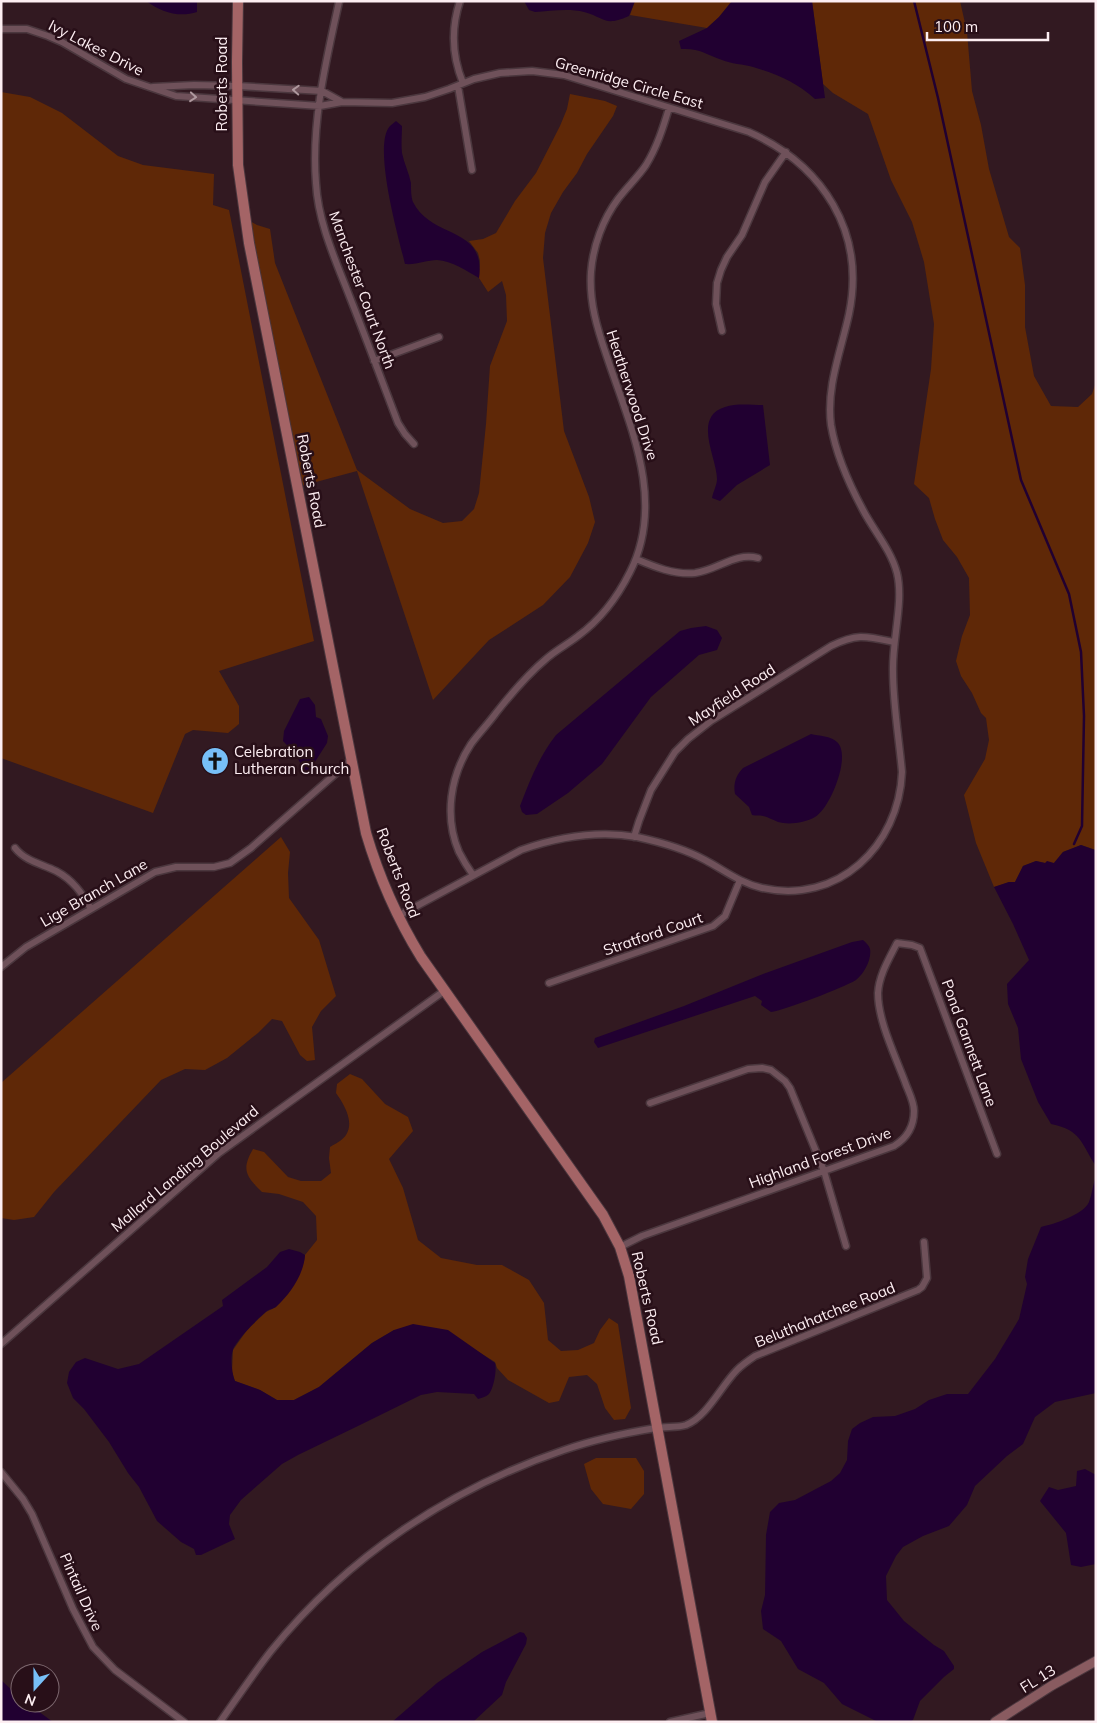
<svg xmlns="http://www.w3.org/2000/svg" width="1097" height="1723" font-family="Mulish,sans-serif">
<rect width="100%" height="100%" fill="#321921"/>
<!-- green -->
<path fill="#5f2807" d="M635 1H732L719 17 707 28 630 15Z
M812 1H960L967 32 972 91 981 125 989 169 1009 237 1020 248 1025 285V327L1034 376 1051 406 1078 407 1092 394 1096 382V850L1081 845 1063 852 1054 863H1045L1036 861 1023 866 1015 882H1009L994 887 976 843 964 795 985 759 989 740 986 718 981 713 972 693 961 676 956 661 962 636 970 615 969 578 957 557 943 540 935 519 929 498 914 484 931 369 934 324 924 262 912 222 891 180 868 114 833 93 823 84Z
M1 92 30 97 62 113 118 156 143 165 214 174 213 205 229 210 314 641 219 671 239 706V724L228 733 193 730 185 734 153 813 1 758Z
M570 94 605 101 617 106 613 116 587 154 577 173 563 192 551 213 545 233 543 258 564 431 589 497 595 522 588 543 570 577 543 605 489 640 433 700 357 471 301 486 250 221 257 225 270 229 275 263 357 470 410 509 443 523 462 521 474 509 479 493 486 424 490 366 507 321 506 295 502 281 488 292 479 278 480 261 478 253 469 241 483 239 496 233 515 201 536 173 560 126 567 109Z
M281 837 290 852 288 873 289 898 319 940 336 996 321 1011 312 1027 315 1060 307 1061 300 1055 282 1021 272 1019 258 1033 227 1058 205 1070 185 1069 161 1080 54 1192 34 1217 14 1220 1 1218V1083Z
M350 1074 362 1079 385 1104 408 1117 413 1131 389 1159 403 1188 418 1240 441 1258 477 1265H502L529 1280 544 1303 548 1340 561 1351 578 1350 594 1343 600 1330 609 1318 618 1324 631 1408 625 1419 614 1420 605 1408 597 1384 587 1375 569 1377 559 1401 549 1403 508 1380 497 1368 495 1362 477 1351 394 1330 372 1343 319 1387 294 1400H277L260 1390 235 1381 232 1372 233 1350 247 1330 266 1312 276 1307 304 1261 305 1255 317 1240 316 1216 303 1202 279 1194 262 1192C246 1176 241 1170 253 1149L264 1152 288 1177 301 1181H321L331 1173 329 1158 330 1147C335 1144 343 1140 346 1135 355 1121 343 1103 336 1093L337 1084Z
M596 1458H636L644 1471V1494L631 1509 603 1504 591 1489 584 1464Z"/>
<!-- water -->
<path fill="#210031" d="M146 1H197V12C179 18 161 12 146 1Z
M524 1H635L629 16C604 27 606 18 584 12 569 8 550 11 535 12L529 10Z
M732 1H812L825 98 815 99C796 82 777 74 753 67 743 64 731 64 722 60 705 54 700 48 681 49L679 41 707 28 719 17Z
M396 121 402 126C402 134 401 144 402 153 404 163 409 173 411 183 411 189 411 197 413 202 432 240 486 225 479 278 467 271 452 261 437 260 427 260 417 265 405 264 399 239 372 145 390 126 392 124 394 123 396 121Z
M763 405 770 465 737 485 720 501 712 498C713 492 717 485 717 479 717 458 692 417 725 407 736 403 751 405 763 405Z
M706 626 717 630 722 638 717 650 699 655 651 697 602 764 568 793 537 814 526 815 522 812 520 806C530 780 539 757 556 735L680 631 691 628Z
M309 697 315 705 316 717 321 719 328 736 327 743 306 776C301 761 294 752 283 741L284 731 300 699Z
M811 734C819 736 831 736 837 742 852 755 830 809 815 817 805 823 788 825 778 822 773 820 768 817 763 816 759 815 756 816 752 815L749 807 735 794C733 784 736 775 743 768Z
M1081 845 1095 850 1096 1166C1081 1144 1082 1130 1051 1124L1038 1102 1021 1059 1018 1028 1008 1004 1007 984 1029 960 1013 924 994 887 1009 882H1015L1023 866 1036 861 1045 863 1047 861 1054 863 1063 852Z
M863 940C866 943 869 945 870 949 872 959 864 974 856 980 843 988 785 1010 771 1012L761 1005 762 1001 755 996 598 1048 594 1042 595 1038 684 1006 763 974 852 942Z
M1096 1176V1393L1055 1402 1035 1417 1023 1444 1007 1456 975 1486 967 1505 949 1526 923 1536 903 1547 896 1556 886 1576 887 1600 904 1621 934 1645 944 1651 954 1666V1669L944 1677 920 1701 913 1720 910 1722H878L842 1704 824 1683 798 1669 781 1641 763 1629 761 1611 765 1595 766 1535 770 1512 779 1503 795 1500 831 1481 840 1473 847 1460 848 1441 852 1429 860 1423 873 1417 895 1416 915 1409 929 1400 947 1394H968L995 1359 1019 1319 1027 1284 1025 1277 1028 1259 1041 1227C1054 1224 1083 1215 1089 1202 1092 1194 1093 1184 1096 1176Z
M289 1249 300 1252 305 1255C304 1274 290 1294 277 1306 274 1309 270 1309 267 1311 260 1316 235 1342 233 1350 230 1357 232 1374 235 1381L260 1390 277 1400H294L319 1387 372 1343 394 1330 413 1324 448 1330 495 1363C497 1369 494 1388 489 1394 486 1397 481 1398 478 1399L474 1394 437 1392 421 1395 358 1426 298 1455 282 1464 241 1500 230 1515 229 1524 235 1539 201 1555H196L194 1549 181 1542 157 1521 139 1487 128 1473 109 1442 84 1409 73 1398 67 1383 69 1372 76 1362 85 1358 118 1369 139 1364 223 1306 222 1300 267 1267 280 1252Z
M1085 1469 1096 1475V1564L1081 1567 1071 1565 1066 1533 1040 1501 1049 1487 1058 1490 1076 1486 1077 1471Z
M520 1632 524 1633 527 1638 526 1644 506 1682 502 1695 473 1722H392L437 1683 482 1652Z
M1 1680 15 1693 20 1694V1703H27L53 1722H1Z"/>
<g fill="none" stroke-linecap="round" stroke-linejoin="round">
<!-- stream -->
<path stroke="#210031" stroke-width="2.5" d="M914 1 938 98 1021 480 1069 594 1081 652 1084 716 1082 826 1074 844"/>
<!-- street casing -->
<g stroke="#4b373e" stroke-width="9">
<path id="street" d="M460 1C451 28 452 56 463 83
M339 2C326 61 311 123 316 183 318 222 335 259 349 295 366 338 382 381 398 423L405 434 414 444
M1 29H27L48 36 62 42 126 79 176 96 320 106 342 102 392 103 425 97 449 89 474 79 500 73 532 71 564 75 749 132C823 165 866 232 849 314 841 351 826 387 831 425 836 455 849 484 863 510 874 531 891 550 897 573 904 602 892 640 893 671 893 705 899 738 902 772 899 846 838 905 762 888 740 883 724 870 705 860 683 848 660 842 637 837 597 830 558 837 521 850L398 916
M458 86 472 170
M153 87 194 85 237 86 322 91 342 102
M722 331 716 304 717 283 721 270 727 257 742 235 765 182 786 152
M374 361 439 337
M636 559C655 567 674 575 695 573 718 570 735 552 758 558
M634 837 639 821 651 790 675 752 688 739 711 721 831 646C857 633 866 636 894 642
M15 848C25 861 42 864 56 871 73 880 82 893 91 909
M473 875C468 868 463 860 459 852 444 817 450 776 471 744 479 733 488 724 496 713 511 694 527 675 546 659 556 650 568 644 578 636 600 620 618 596 630 572 666 501 630 426 607 357 597 328 589 302 591 272 593 246 603 219 618 199 627 187 638 177 646 165 657 147 663 128 669 108
M1 967 26 947 155 872 176 867H214L230 863 251 848 350 761
M549 983 713 926 725 916 740 880
M650 1103 748 1069 762 1068 771 1070 785 1081 790 1088 824 1171 846 1246
M620 1247 642 1236 894 1146C907 1138 914 1126 914 1111 914 1101 908 1091 905 1082 895 1055 878 1021 878 993 879 975 889 959 897 943L912 945 920 948 997 1154
M1 1344 219 1153 444 991
M1 1472 23 1499 32 1514 73 1609 93 1647 115 1670 184 1722
M220 1722C237 1698 253 1674 271 1651 347 1557 449 1489 564 1450 593 1440 625 1433 656 1428 665 1426 677 1428 686 1425 707 1417 721 1386 737 1370 743 1364 749 1360 755 1356L918 1290 922 1287 927 1278 924 1242
M670 1722 710 1713"/>
</g>
<!-- secondary casing -->
<g stroke="#4b373e" stroke-width="11">
<path id="secondary" d="M995 1722 1051 1686 1096 1661"/>
</g>
<!-- primary casing -->
<g stroke="#4b373e" stroke-width="12">
<path id="primary" d="M238 1 237 62 238 165 249 243 366 833C379 877 397 918 421 957L603 1215 620 1247 629 1276 712 1722"/>
</g>
<!-- street -->
<use href="#street" stroke="#6f515a" stroke-width="6"/>
<!-- secondary -->
<use href="#secondary" stroke="#895b60" stroke-width="9"/>
<!-- primary -->
<use href="#primary" stroke="#a46466" stroke-width="10"/>
</g>
<!-- one-way arrows -->
<defs><path id="oneway-chevron" d="M-2-3.5L2.5 0L-2 3.5" fill="none" stroke-width="1.6" stroke-linecap="round" stroke-linejoin="round" transform="scale(1.25)"/></defs>
<g stroke="#af989e">
<use href="#oneway-chevron" transform="translate(296 90) rotate(-177)"/>
<use href="#oneway-chevron" transform="translate(193 97) rotate(5)"/>
</g>
<!-- icons -->
<defs>
<g id="church-disc" transform="scale(1.4375)"><circle r="9.5" fill="#77bff7" stroke="#280f18"/><path d="M-1.2-6h2.4v3.5h3.3v2.4h-3.3V6h-2.4V-.1h-3.3v-2.4h3.3Z" fill="#111"/></g>
</defs>
<g fill-rule="evenodd">
<use href="#church-disc" x="215" y="761"/>
</g>
<g text-anchor="middle" stroke-width="5" stroke-linejoin="round" paint-order="stroke">
<!-- street labels -->
<g font-size="15" fill="#fdeef2" stroke="#280f18">
<text transform="translate(96 48) rotate(27)" y="5">Ivy Lakes Drive</text>
<text transform="translate(629 83) rotate(16)" y="5">Greenridge Circle East</text>
<text transform="translate(222 84) rotate(-90)" y="5">Roberts Road</text>
<text transform="translate(362 290) rotate(70)" y="5">Manchester Court North</text>
<text transform="translate(632 395) rotate(72)" y="5">Heatherwood Drive</text>
<text transform="translate(311 481) rotate(79)" y="5">Roberts Road</text>
<text transform="translate(732 695) rotate(-33)" y="5">Mayfield Road</text>
<text transform="translate(398 873) rotate(69)" y="5">Roberts Road</text>
<text transform="translate(94 893) rotate(-30)" y="5">Lige Branch Lane</text>
<text transform="translate(653 934) rotate(-19)" y="5">Stratford Court</text>
<text transform="translate(969 1043) rotate(70)" y="5">Pond Gannett Lane</text>
<text transform="translate(820 1158) rotate(-20)" y="5">Highland Forest Drive</text>
<text transform="translate(185 1169) rotate(-40)" y="5">Mallard Landing Boulevard</text>
<text transform="translate(647 1298) rotate(77)" y="5">Roberts Road</text>
<text transform="translate(825 1315) rotate(-22)" y="5">Beluthahatchee Road</text>
<text transform="translate(81 1592) rotate(66)" y="5">Pintail Drive</text>
<text transform="translate(1038 1679) rotate(-32)" y="5">FL 13</text>
</g>
<!-- poi labels -->
<g font-size="15" fill="#fdeef2" stroke="#280f18" text-anchor="start">
<text x="234" y="757">Celebration<tspan x="234" dy="17">Lutheran Church</tspan></text>
</g>
</g>
<!-- border -->
<rect width="1097" height="1723" fill="none" stroke="#fdeef2" stroke-width="5"/>
<!-- north arrow -->
<g transform="translate(35 1688) rotate(201)"><circle r="24" fill="#280f18" stroke="#7d686f"/>
<path d="M0-4L9 19L0 12L-9 19Z" fill="#77bff7"/>
<text y="-8" font-size="14" font-weight="bold" text-anchor="middle" fill="#fdeef2">N</text>
</g>
<!-- scale -->
<path d="M927 32v8h121v-8" fill="none" stroke="#fdeef2" stroke-width="2.5"/>
<text x="934" y="32" font-size="15" fill="#fdeef2" stroke="#280f18" stroke-width="4" paint-order="stroke">100 m</text>
</svg>
